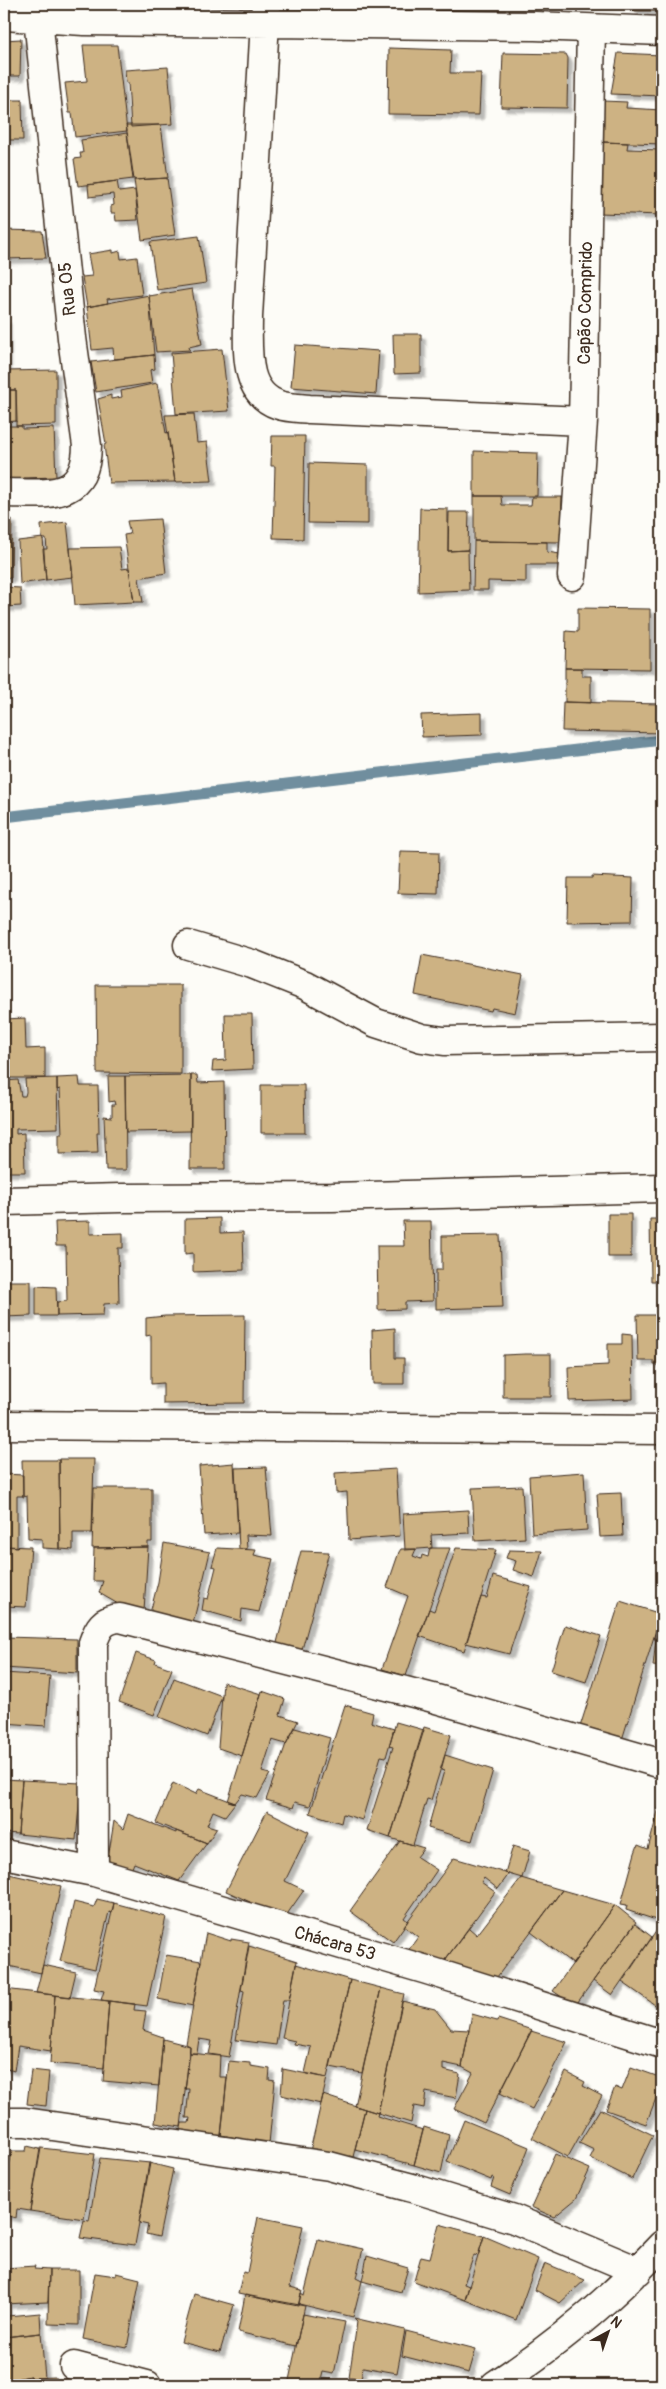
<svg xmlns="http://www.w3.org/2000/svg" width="666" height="2389" font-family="Pangolin,sans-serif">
<defs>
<filter id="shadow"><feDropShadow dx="4.5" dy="4.5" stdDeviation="1" flood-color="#0004"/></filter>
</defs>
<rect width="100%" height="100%" fill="#fdfcf7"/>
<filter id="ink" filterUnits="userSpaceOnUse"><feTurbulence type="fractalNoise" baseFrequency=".02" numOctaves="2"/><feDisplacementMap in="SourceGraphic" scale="10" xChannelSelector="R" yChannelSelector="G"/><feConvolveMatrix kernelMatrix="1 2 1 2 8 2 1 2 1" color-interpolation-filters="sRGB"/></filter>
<g filter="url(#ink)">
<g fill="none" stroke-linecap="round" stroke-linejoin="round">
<!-- stream -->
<path stroke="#708e9e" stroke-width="11" d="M4 817 662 740"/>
</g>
<!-- building -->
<path fill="#cdb283" stroke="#3b2a1e" filter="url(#shadow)" d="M282 4H341V8L283 7Z
M633 4H662V11H633Z
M21 39 20 76H4V40Z
M83 45H117L127 131 75 137 72 113H69L65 83 87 81Z
M389 48 451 50 450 73H481L479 115 388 114Z
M503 53 566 54 568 58 567 108 501 107Z
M618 53 662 55V96L611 94Z
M168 67 173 124 131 127 128 83H126L125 70Z
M4 100H22L23 140H4Z
M603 101 627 102 626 108 662 110V144L601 142Z
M126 125H161L168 178 134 180Z
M127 133 133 179 78 186 74 159 81 158 80 153H83L81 140Z
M603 142 628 143 627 149 662 150V215L599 213Z
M167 178 175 235 142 240 134 180Z
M117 181 119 192 135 190 138 220 116 221 115 213H111V206L114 205 113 194 89 197 88 185Z
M4 230 42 231 46 258 4 259Z
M199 236 206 283 157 290 150 242Z
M113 250V253L120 251 121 259 137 257 142 295 107 299 108 303 87 307 82 277 92 276 88 254Z
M192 289 202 344 189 347 190 350 156 352 149 296Z
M149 295 154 355 114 359 113 348 92 350 87 307Z
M4 319H6L7 368H4Z
M393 334H421V373L394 374Z
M295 345 379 351 376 394 291 387Z
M222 349 229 411 176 414 171 353Z
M154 355 155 369 150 370 152 383 96 392 91 362Z
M56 370V425L16 426V390H4V371Z
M157 383 166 433 168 432 175 482 109 483 104 445 106 444 98 399 111 395V399L122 397 121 391Z
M4 390H16L17 421 4 422Z
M194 414 197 443 207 442 212 481 175 482 165 415Z
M4 426H22V429L54 428 56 477 24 478 25 482 4 483Z
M272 436H305L303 539 273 538 275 466H271Z
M474 451 538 453 537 496H474Z
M309 463 368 465V524L308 523Z
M474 496H501L502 505H531L532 497H562L561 542 474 541Z
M420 508 448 509V551L468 550 469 590 418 592Z
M449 512H469L468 550 448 551Z
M4 519H12L11 578H4Z
M160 519 166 573 139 578 143 602H134L124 535 130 534 127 521Z
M67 522 73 577 46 580 43 549H47L46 539H42L41 525Z
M43 538 46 580 20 584 18 541Z
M474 541 547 542V552L560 554V565H526V582L488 581V590H473Z
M119 547 122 569 129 568 134 602 75 605 70 548Z
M4 587 20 588 21 606 4 607Z
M578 608 650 609V669L565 668 566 631 578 632Z
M565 668H582V676H591V703L565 702Z
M563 702 662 704V733L562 731Z
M482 713V735L422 737 421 715Z
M400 851 439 852 438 894 398 893Z
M592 876 633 878 632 921 567 922 568 878H592Z
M422 955 523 975 515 1013 492 1008 491 1011 415 995Z
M96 985H181V1074L97 1073Z
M225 1014H252L253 1069 212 1071 213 1061 226 1060Z
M25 1018 26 1049 45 1048V1078H4V1019Z
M191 1075H197L198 1083 224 1082 225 1169H190Z
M191 1075V1131L126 1132 125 1076Z
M108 1076H125L126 1170H106L104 1116 112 1117V1105H115L114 1101 109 1102Z
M79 1077 80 1086H98L99 1133H97L98 1153 59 1154V1134H62L60 1089 57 1090V1078Z
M57 1078 58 1128 16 1129V1134L24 1133 25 1172H4V1081L18 1080 21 1096H25L26 1092 25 1079Z
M261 1085H304L305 1133H261Z
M608 1214H631V1257H608Z
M220 1218V1233L243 1232 244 1270 193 1272V1253L185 1254V1219Z
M650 1219H662V1281H651Z
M90 1221V1234L123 1233V1248H118L119 1303 104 1304 103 1315 57 1316V1302L67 1301 66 1246H56L55 1222Z
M403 1221H431L433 1301 405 1302V1309L378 1310 377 1246H404Z
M500 1235 503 1307 436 1309V1270H442V1236Z
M4 1281H31V1316L4 1317Z
M36 1286 56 1287 57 1316H36Z
M245 1315 244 1403 163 1404V1383L151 1384V1335L146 1336V1318L165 1316Z
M637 1315H662V1365H654V1361H638Z
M395 1328V1358H404V1384H373L372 1330Z
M622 1334 632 1335 633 1399 569 1401 568 1367 608 1365V1344H622Z
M525 1354H551V1397H503V1355Z
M59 1459H94L92 1533H73V1550L60 1549Z
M22 1460H59L60 1549 42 1548V1539L28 1538 27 1496 23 1497Z
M234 1463 238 1533 204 1535 199 1466Z
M266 1467 272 1536 246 1535 247 1549H239L235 1468Z
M396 1469 400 1536 349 1540 347 1492 336 1493 335 1473Z
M584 1472 587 1530 532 1534 529 1476Z
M4 1474 23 1475V1496H17V1547L4 1546Z
M522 1486 525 1538 475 1541 472 1488Z
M94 1488H152V1542H148V1547L92 1548Z
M621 1493 623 1536 600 1537 597 1494Z
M468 1510 469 1533 431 1535 432 1548 405 1550 403 1514Z
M164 1543 210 1552 191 1632 149 1617 158 1582Z
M4 1546 31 1547 26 1607 4 1606Z
M148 1547 144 1611 125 1608 99 1593 103 1581H93L94 1548Z
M217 1548 256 1550 254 1555 273 1559 259 1612 242 1609 241 1621 202 1610 204 1598 208 1599 216 1567 212 1566Z
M430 1548H450L406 1676 382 1669 408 1596 387 1587 399 1552 401 1549H416L413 1556 421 1559 422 1555 428 1557Z
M456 1548 496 1550 464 1651 419 1636 429 1609 434 1611Z
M509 1550 542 1551 534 1577 513 1570 516 1561 506 1558Z
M301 1551 329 1552 301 1653 274 1654Z
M493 1576 531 1587 509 1654 466 1643 481 1597 487 1598Z
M620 1601 661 1614 621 1743 579 1730Z
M661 1616 662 1617V1667L653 1666 656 1639H654Z
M565 1625 601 1636 586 1682 551 1671Z
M4 1637 77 1639V1673L4 1668Z
M136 1653 156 1660 155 1663 172 1669 154 1715 119 1702Z
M4 1673 50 1676 46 1726 4 1723Z
M174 1678 222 1696 207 1736 159 1717Z
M223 1682 261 1694 242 1756 218 1748Z
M262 1691 285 1699 280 1715 298 1721 286 1744 272 1740 262 1772 270 1774 257 1798 242 1794 235 1803 228 1801Z
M345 1705 373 1713 371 1722 394 1729 386 1757 381 1756 362 1820 343 1814 341 1823 310 1813Z
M396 1722 424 1730 390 1838 367 1830 393 1747 389 1746Z
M424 1727 451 1735 431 1800 427 1799 413 1845 390 1838Z
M295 1728 330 1738 310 1806 295 1802 293 1808 266 1800 286 1744Z
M445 1755 493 1770 472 1841 428 1828 444 1771 441 1770Z
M4 1779 22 1780 18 1834 4 1833Z
M22 1780 81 1783 76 1840 18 1834Z
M173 1783 196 1794 199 1789 235 1803 225 1816 213 1811 207 1825 217 1828 207 1843 156 1823Z
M661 1800H662V1922L626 1910 627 1905 621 1904 635 1853 638 1845 648 1849Z
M267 1811 309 1832 285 1881 304 1890 283 1920 248 1906 250 1902 226 1891Z
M128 1814 176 1833V1831L207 1843 179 1881 134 1863 130 1873 107 1865 114 1821 123 1829Z
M400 1841 424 1848 417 1857 437 1870 404 1918 408 1921 393 1942 350 1911Z
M513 1846 530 1851 522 1878 505 1873Z
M454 1858 509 1874 498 1889 484 1878 481 1882 495 1892 442 1964 407 1952 418 1937 404 1926Z
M9 1874 61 1886 41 1973 4 1965 5 1914H4V1896Z
M521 1878 562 1890 494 1981 442 1964 469 1928 477 1935Z
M562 1890 615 1905 573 1964 531 1932Z
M97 1899 114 1903 112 1913 109 1912 95 1969 60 1961 74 1902 94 1907Z
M114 1903 166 1917 147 2006 101 2000 104 1991 94 1989Z
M615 1905 636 1922 575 2006 553 1991Z
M635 1924 652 1937 612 1995 593 1981Z
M659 1927 662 1929V1994L655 2005 622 1982Z
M206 1933 231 1941V1939L249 1942 229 2057 209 2054 212 2041 199 2039 197 2053H190V2046L186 2044Z
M249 1946 297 1961 289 2000H283L276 2045 236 2040 244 1991 241 1990Z
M166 1955 201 1961 193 2006 158 1999Z
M296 1964 350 1980 327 2078 305 2073 311 2047 294 2044 295 2041 282 2038Z
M43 1965 76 1972 70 1997 36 1993Z
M350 1980 381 1988 362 2073 330 2067Z
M381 1988 404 1994 378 2113 355 2106Z
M4 1989 55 1995 51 2051 18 2046 14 2071 4 2068Z
M55 1995 109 2001 104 2068 50 2063Z
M109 2001 135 2004 134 2010 146 2011 143 2030 163 2037 159 2086 103 2081Z
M402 2001 435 2009 451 2029 469 2030 462 2067 443 2063V2070L460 2074 456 2098 426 2092 424 2108 414 2106 411 2123 378 2113Z
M472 2014 497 2021 498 2019 532 2030 484 2123 454 2109 473 2073 462 2067Z
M531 2031 567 2042 532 2109 500 2093Z
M163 2039 190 2046 181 2127 155 2123Z
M190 2053 220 2056 219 2077H227L221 2137 180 2133 182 2123H189L190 2118H186L189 2089H185Z
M229 2061 250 2063V2066L270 2069 269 2080 275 2081 269 2144 221 2135Z
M631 2067 662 2078V2083L646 2124 606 2110 615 2087 622 2090Z
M283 2069 327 2078 321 2104 281 2095Z
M31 2070 49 2072 46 2106 27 2104Z
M566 2072 585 2082 583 2086 602 2096 568 2157 532 2138Z
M323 2095 365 2109 352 2161 310 2151Z
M365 2109 378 2113 377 2116 423 2130 414 2165 355 2149Z
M600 2109 653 2135 632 2179 590 2158 594 2150 579 2143Z
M464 2120 529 2147 510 2195 491 2187 494 2178 492 2177 491 2180 447 2162Z
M424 2127 449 2135 441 2173 414 2165Z
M27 2146 40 2149 30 2211 17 2209 16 2218 4 2215V2190L12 2151H26Z
M41 2148 95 2154 84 2219 30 2211Z
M4 2151H12L4 2190Z
M555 2154 590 2169 576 2199 554 2217 531 2207Z
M100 2158 150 2163 135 2245 80 2238 84 2220 89 2221Z
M149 2163 173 2169 159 2237 146 2234 148 2225 139 2223Z
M258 2217 303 2226 290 2287 302 2290 298 2306 238 2294 243 2272 247 2273Z
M439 2224 484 2236 478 2256 474 2255 464 2284 469 2286 465 2300 414 2281 421 2256 430 2258Z
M484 2236 538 2259 516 2320 465 2300Z
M318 2239 363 2249 356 2278 362 2281 353 2317 299 2304 301 2293 304 2295Z
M367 2256 408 2268 401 2292 362 2281Z
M545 2263 585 2280 560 2303 535 2290Z
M35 2266 34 2269 49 2270 48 2302 4 2304V2268Z
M49 2270H79V2325L48 2324Z
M95 2273 116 2276V2273L140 2279 127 2348 83 2339Z
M194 2294 234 2305 220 2352 181 2342Z
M245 2295 305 2306 296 2346 238 2332Z
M4 2304H6L7 2316 40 2313 41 2333 4 2337Z
M303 2314 345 2322 334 2374 323 2372 320 2385H288Z
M354 2318 405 2330 397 2373 363 2367 361 2379 349 2378 356 2330 357 2321Z
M406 2331 476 2349 469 2373 402 2356Z
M41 2333 45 2378H31V2376L4 2381V2337Z
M31 2376V2378L55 2377 56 2385H4V2381Z"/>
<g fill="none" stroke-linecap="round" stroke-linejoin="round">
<!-- minor casing -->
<g stroke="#3b2a1e" stroke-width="31">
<path id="minor" d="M266 4 248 317C248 349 243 393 279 405 288 408 300 408 309 409L583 421
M4 16 84 21 535 26 662 31
M4 493C46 493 86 502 87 446L72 338 38 19
M572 576 583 421 591 29
M188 945 252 964 305 985 376 1023 422 1038 444 1041 662 1037
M4 1201 121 1198 332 1197 662 1188
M4 1425 662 1430
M4 1854 94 1872 427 1970 662 2044
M94 1872 93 1643C98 1628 103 1619 120 1618L433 1698 662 1764
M4 2122H25L329 2166 416 2189 514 2219 638 2271
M74 2366 147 2385
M495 2385C556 2345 612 2298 662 2245"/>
</g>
<!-- minor -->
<use href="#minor" stroke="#fdfcf7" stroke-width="28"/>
</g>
</g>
<g text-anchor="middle" stroke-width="4" stroke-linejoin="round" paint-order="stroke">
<!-- street labels -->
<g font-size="18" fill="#3b2a1e" stroke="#fdfcf7">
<text transform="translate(67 289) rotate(-96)" y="6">Rua 05</text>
<text transform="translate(585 303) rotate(-89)" y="6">Capão Comprido</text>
<text transform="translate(335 1943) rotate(16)" y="6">Chácara 53</text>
</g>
</g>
<!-- margin -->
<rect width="666" height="2389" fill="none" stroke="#fdfcf7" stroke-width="20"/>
<rect x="10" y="10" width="646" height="2369" fill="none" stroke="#3b2a1e" stroke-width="2" filter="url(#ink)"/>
<!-- north arrow -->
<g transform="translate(608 2332) rotate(40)" stroke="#fdfcf7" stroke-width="4" paint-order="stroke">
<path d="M0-4L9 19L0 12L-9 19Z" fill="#3b2a1e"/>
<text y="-8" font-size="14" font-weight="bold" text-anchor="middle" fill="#3b2a1e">N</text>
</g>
</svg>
